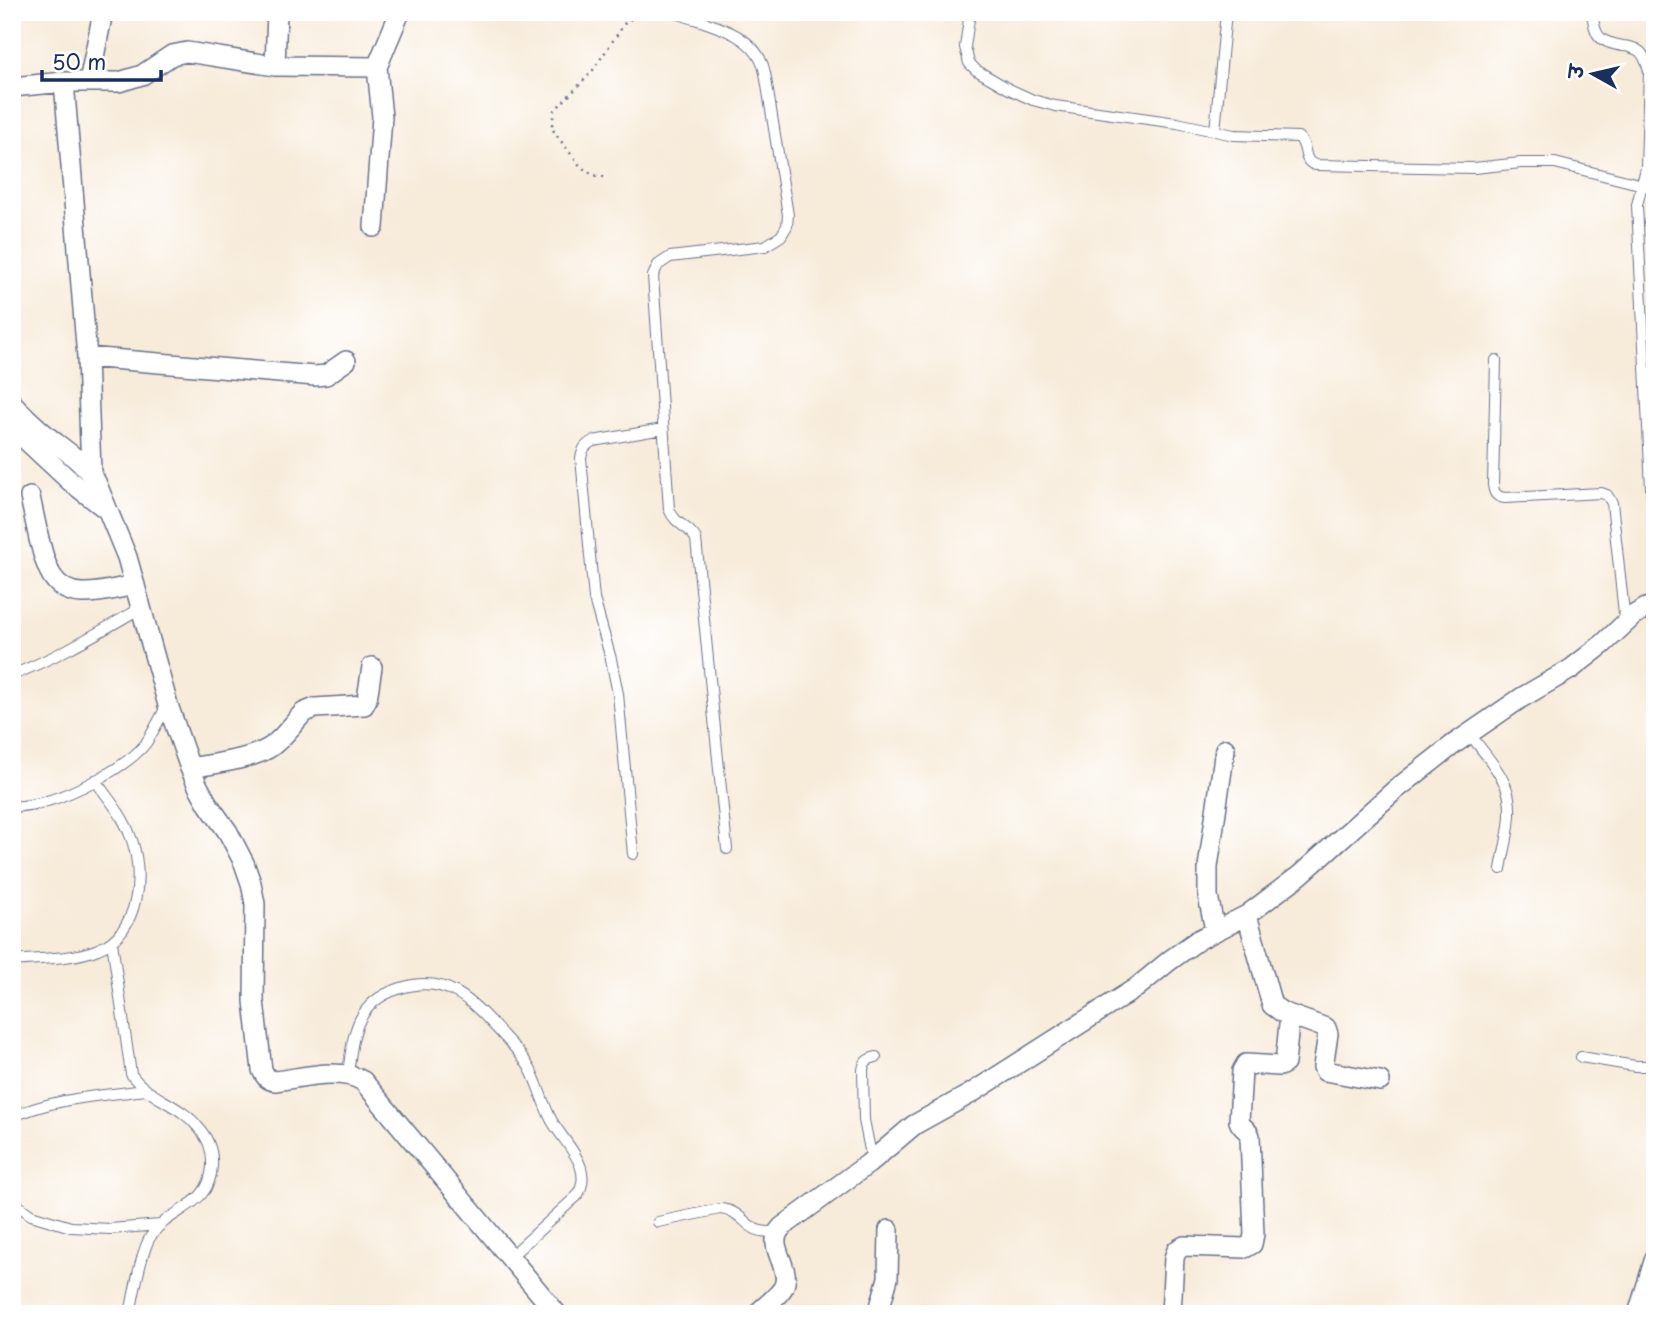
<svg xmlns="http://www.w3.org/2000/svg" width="1667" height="1326" font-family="'Playpen Sans','Playpen Sans Deva',sans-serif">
<rect width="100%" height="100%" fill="#fff"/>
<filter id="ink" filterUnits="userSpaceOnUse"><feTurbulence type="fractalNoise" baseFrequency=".0143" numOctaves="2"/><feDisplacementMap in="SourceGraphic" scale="14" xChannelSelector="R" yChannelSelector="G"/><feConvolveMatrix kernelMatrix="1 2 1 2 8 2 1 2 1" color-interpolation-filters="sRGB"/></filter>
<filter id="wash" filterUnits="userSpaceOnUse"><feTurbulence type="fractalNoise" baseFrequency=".00686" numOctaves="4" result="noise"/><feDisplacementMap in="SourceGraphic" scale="28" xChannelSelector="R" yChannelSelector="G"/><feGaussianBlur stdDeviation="1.57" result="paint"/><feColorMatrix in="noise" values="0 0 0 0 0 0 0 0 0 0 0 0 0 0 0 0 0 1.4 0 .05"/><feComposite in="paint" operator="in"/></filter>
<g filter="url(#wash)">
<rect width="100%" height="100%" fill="#f7ebd9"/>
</g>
<g filter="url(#ink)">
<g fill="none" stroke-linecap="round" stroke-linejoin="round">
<!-- service casing -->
<g stroke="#687189" stroke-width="12">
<path id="service" d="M674 12C707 25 757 31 765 73L788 215 787 226 781 236 765 246 670 257 658 265 653 276 669 509C676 526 688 525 696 539L727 849
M970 12 965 47 969 63 976 70 1009 89 1033 100 1055 106 1177 123 1234 135 1298 137C1309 145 1301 162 1316 165L1474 168 1521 163H1555L1655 188
M1592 12C1595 36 1598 42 1623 46 1627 46 1635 48 1639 51 1645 55 1647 65 1649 71L1646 168 1637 205 1651 488 1655 521
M1215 131 1226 12
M1496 360 1493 485C1494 493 1496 497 1505 498L1601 493 1607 495 1612 503 1625 622
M12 675C58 657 99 632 141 608
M1469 733C1481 749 1499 769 1506 787 1516 812 1505 844 1501 869
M12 807C23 806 34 805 44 802 73 794 128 767 146 743 154 731 160 718 167 705
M633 854 618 694 611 659 594 599 581 458C583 449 585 445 593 441L663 429
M112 942 131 1074C147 1098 180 1104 198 1127 208 1138 213 1151 212 1166 210 1208 170 1207 151 1236 141 1250 134 1295 130 1314
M12 961C40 958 72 960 98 949 140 933 145 871 130 835 123 815 107 797 95 780
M1581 1057 1635 1066H1655
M348 1074C353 1035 355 1003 398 989 446 972 472 1001 502 1034 511 1044 522 1054 529 1067 538 1082 542 1103 552 1121 565 1144 595 1168 577 1196L510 1257
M12 1117C54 1098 100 1096 145 1090
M872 1160 864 1120 863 1070C864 1061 868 1059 876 1057
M12 1201 31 1215 71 1227 110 1229 160 1225
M658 1222 720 1209C748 1211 744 1237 778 1231"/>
</g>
<!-- minor casing -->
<g stroke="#687189" stroke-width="22">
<path id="minor" d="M275 66 277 12
M64 82 87 357 91 473
M89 82 103 12
M12 87 64 82H119L142 75 172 55 187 52 275 66 377 67
M374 227 382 117 377 67 400 12
M87 357 315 376 326 375 346 361
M12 403C23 415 35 426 48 437 66 451 85 463 96 482L127 557 168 705 190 768 198 786 208 804 228 832 244 863 251 883 255 904 254 1001 262 1070C265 1076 267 1080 275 1081 302 1078 339 1067 363 1081L557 1314
M12 427 71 482 106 509
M30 497C33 511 36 525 39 539 45 563 51 592 82 593 99 594 118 588 135 585
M190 768C212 764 255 759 272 746 284 737 293 724 303 713L315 708 364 705 367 699 372 667
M1247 915 1272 1005 1282 1012 1326 1028 1328 1034 1323 1067 1325 1071 1380 1081
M1215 930 1208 896V867L1225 749
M757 1314C765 1306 780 1295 784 1286 792 1266 764 1245 782 1227L868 1164 914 1125 970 1094 1136 988 1169 961 1198 940 1247 915 1300 875 1394 791 1454 744 1521 698 1571 669 1603 644 1634 615 1646 608 1655 606
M878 1314 888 1278 889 1230
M1171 1314 1174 1258 1177 1250 1184 1246 1245 1248 1252 1244 1254 1234 1250 1136C1248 1129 1241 1128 1239 1121L1242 1071 1246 1064 1280 1066 1285 1063 1290 1015
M1638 1314 1655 1258"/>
</g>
<!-- path -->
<path stroke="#687189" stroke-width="2.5" stroke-dasharray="2 5" stroke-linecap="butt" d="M604 177 593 175 581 167 554 132 552 125 554 111 591 73 625 23 641 12"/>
<!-- service -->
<use href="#service" stroke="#fff" stroke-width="10"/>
<!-- minor -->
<use href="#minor" stroke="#fff" stroke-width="19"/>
</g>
</g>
<!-- margin -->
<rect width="1667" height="1326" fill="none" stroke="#fff" stroke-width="42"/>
<!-- north arrow -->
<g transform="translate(1593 74) rotate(278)" stroke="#ffffff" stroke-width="5" paint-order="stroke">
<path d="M0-5L12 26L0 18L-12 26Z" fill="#1b2f5e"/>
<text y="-10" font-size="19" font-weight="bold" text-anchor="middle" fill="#1b2f5e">उ</text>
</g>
<!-- scale -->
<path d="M42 70v10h119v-10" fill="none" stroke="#1b2f5e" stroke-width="3.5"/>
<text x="52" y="70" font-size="21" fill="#1b2f5e" stroke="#ffffff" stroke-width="5" paint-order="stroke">50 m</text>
</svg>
